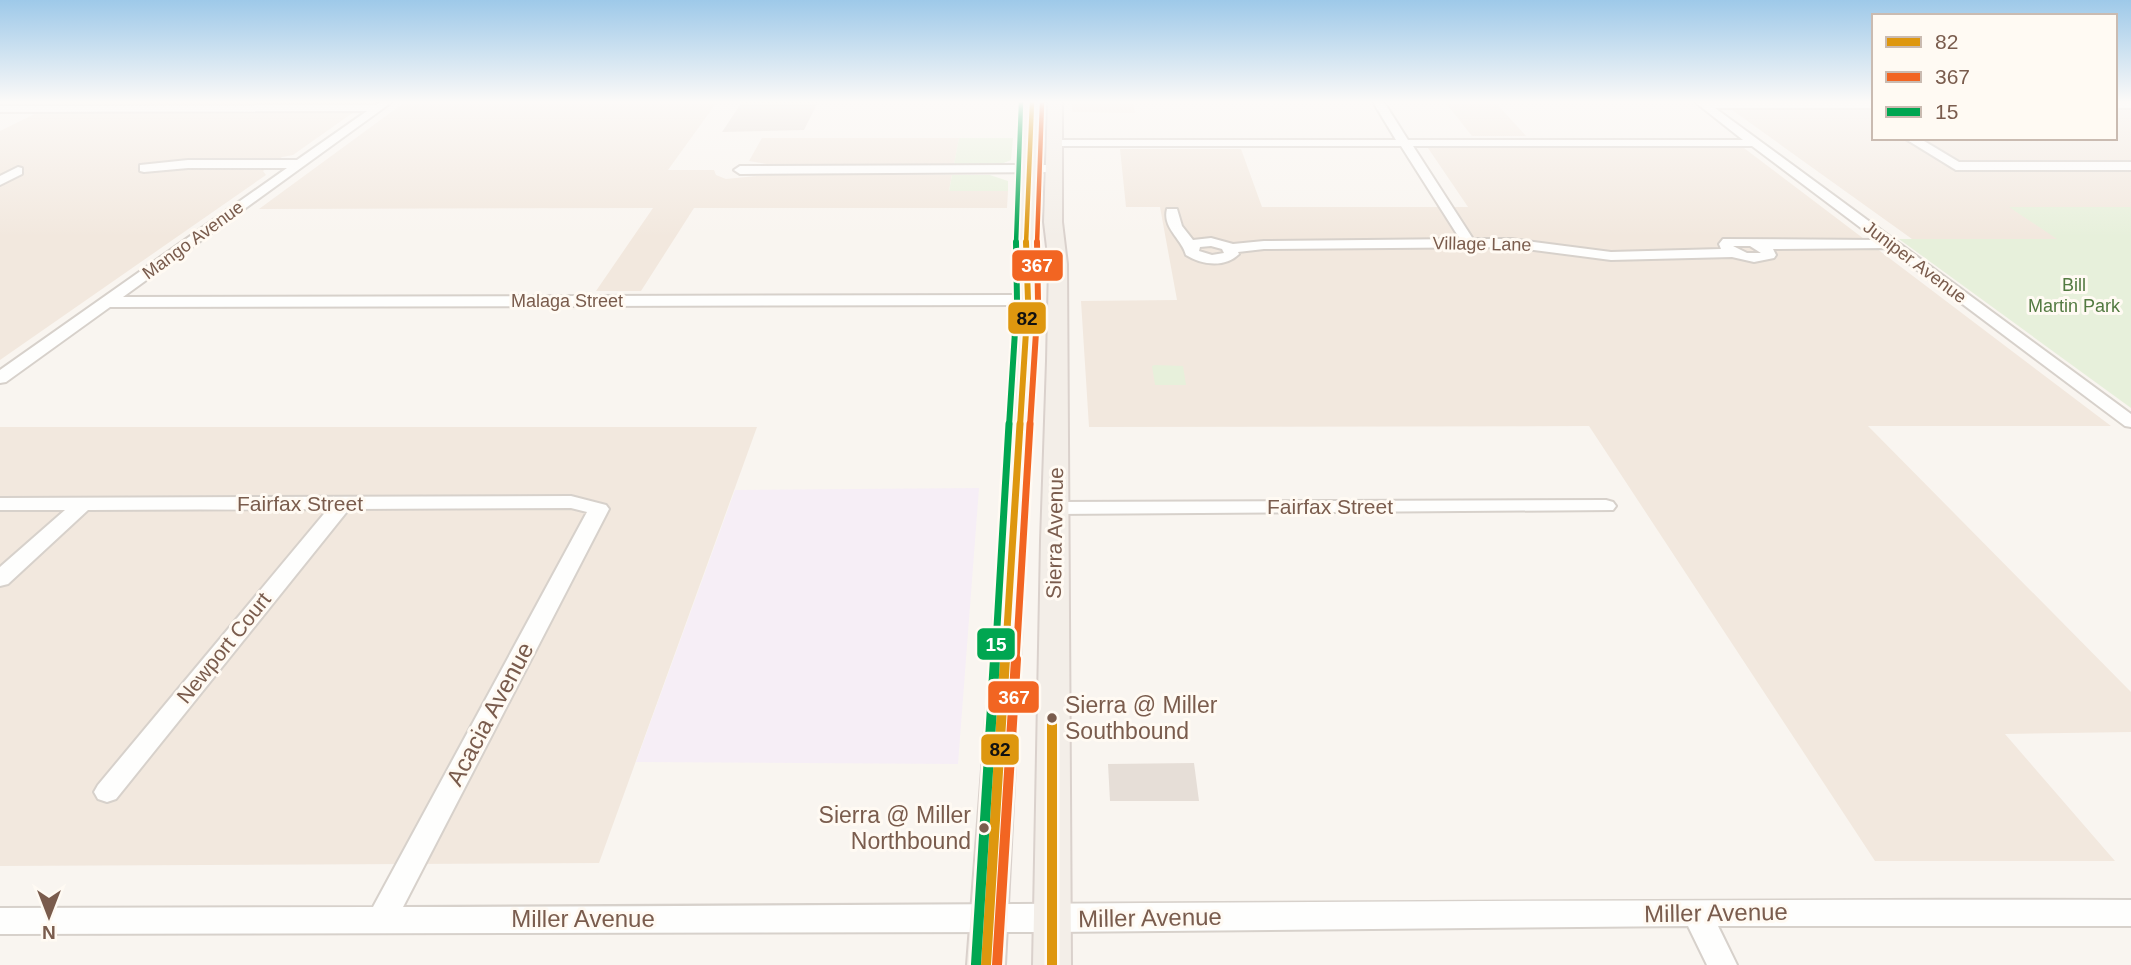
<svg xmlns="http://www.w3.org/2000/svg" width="2131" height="965" font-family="Helvetica,sans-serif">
<rect width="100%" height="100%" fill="#f9f5f0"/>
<!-- residential -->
<path fill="#f2e8de" d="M59 102H368L293 155 282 157 263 171 266 175 0 360V131Z
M405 102H717L668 170H714L716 175 726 179 766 175H952L949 191H1008L1007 208H694L641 291H596L653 208 259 209Z
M1445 102H1495L1526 136H1472Z
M1721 102H1874V138H2115V102H2131V207H2011L2058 239H1912Z
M762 138H959L954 165H772L749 161Z
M1428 148H1744L2111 426H1868L2131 692V732L2005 734 2115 861H1875L1589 426 1089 427 1081 301 1177 300 1160 207H1126L1120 149H1241L1262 207H1468Z
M0 427H757L599 863 0 866Z"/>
<!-- commercial -->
<path fill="#f6e8e1" d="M1072 102H1133L1135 113 1072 112Z"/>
<!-- education -->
<path fill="#f6eef6" d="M979 488 958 764 636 762 735 490Z"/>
<!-- green -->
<path fill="#e7f0db" d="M959 138H1013L1011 160 1001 164H954Z
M952 175H990L1008 181V191H949Z
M2009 207H2131V408L1899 239H2057Z
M1155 365 1183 366 1186 385H1155L1152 366Z"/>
<!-- building -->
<path fill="#e6ded7" d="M742 102H818L804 130 722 132Z
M1194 763 1199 801H1110L1108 764Z"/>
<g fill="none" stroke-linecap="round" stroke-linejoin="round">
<!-- minor casing -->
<g stroke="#d7d1cb" stroke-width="4">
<path id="minor" d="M380 102H392L123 297 1028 295 1036 300 1028 305 110 307 6 382 0 383V370L287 168H188L144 172 140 171V165L188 160H297L367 111 0 112V106L376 105Z
M1373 102H1384L1408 140H1743L1695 102H1874V108H1715L2131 414V427L2125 426 1888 248 1773 249 1776 255 1774 258 1754 262 1732 257 1611 260 1511 247 1264 249 1238 252 1239 254C1225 268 1202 265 1186 255 1182 239 1162 228 1167 209H1177L1182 226 1193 240 1211 238 1233 244 1264 241 1460 239 1401 146H1053L1047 143 1053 140H1396ZM1413 146H1752L1877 240 1723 239 1719 244 1721 249 1611 252 1511 239H1473ZM1211 246 1222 249 1224 253 1212 255 1199 251 1200 247ZM1733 246H1750L1761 253H1747Z
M2115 102H2131V108H2115Z
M1904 138H1919L1959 162H2131V170H1956Z
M1054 165 1058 166V172L740 174 734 170 740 166Z
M18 167 22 168V174L0 185V176Z
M571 496 606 505 609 509 403 907C979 906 1555 898 2131 900V926H1718L1737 965H1707L1688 926 1052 932 0 934V908L373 907 587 512 571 508 349 509 116 799 107 802 98 799 94 792 98 785 328 509 88 510 8 584 0 586V567L65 510H0V498Z
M1606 500 1613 502 1616 506 1613 510 1055 514 1048 512 1045 508 1048 504 1055 502Z"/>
</g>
<!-- major casing -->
<g stroke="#dad1cc" stroke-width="4">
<path id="major" d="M1025 102H1039L1035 231 1038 300 1005 965H967L1018 300 1017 231Z
M1048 102H1062V222L1067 264 1071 965H1033L1041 541 1047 361 1049 264 1044 222Z"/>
</g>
<!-- minor -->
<use href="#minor" fill="#fefefd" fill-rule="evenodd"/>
<!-- major -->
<use href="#major" fill="#f3eee8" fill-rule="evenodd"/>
<!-- bus-1-far3 casing -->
<g stroke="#fffaf3" stroke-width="8">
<path id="bus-1-far3" d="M1026 244 1032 102"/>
</g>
<!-- bus-1-far2 casing -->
<g stroke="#fffaf3" stroke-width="10">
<path id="bus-1-far2" d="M1020 426 1028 300 1026 242"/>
</g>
<!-- bus-1-far1 casing -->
<g stroke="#fffaf3" stroke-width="12">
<path id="bus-1-far1" d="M1005 661 1020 424"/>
</g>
<!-- bus-1 casing -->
<g stroke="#fffaf3" stroke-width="15">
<path id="bus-1" d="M1052 718V965
M986 965 1005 659"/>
</g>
<!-- bus-2-far3 casing -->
<g stroke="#fffaf3" stroke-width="8">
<path id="bus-2-far3" d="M1037 244 1042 102"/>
</g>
<!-- bus-2-far2 casing -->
<g stroke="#fffaf3" stroke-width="10">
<path id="bus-2-far2" d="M1030 426 1038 301 1037 242"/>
</g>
<!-- bus-2-far1 casing -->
<g stroke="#fffaf3" stroke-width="12">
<path id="bus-2-far1" d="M1016 661 1030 424"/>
</g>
<!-- bus-2 casing -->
<g stroke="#fffaf3" stroke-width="15">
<path id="bus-2" d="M997 965 1016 659"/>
</g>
<!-- bus-3-far3 casing -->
<g stroke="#fffaf3" stroke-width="8">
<path id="bus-3-far3" d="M1016 244 1021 102"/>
</g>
<!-- bus-3-far2 casing -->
<g stroke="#fffaf3" stroke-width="10">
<path id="bus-3-far2" d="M1009 426 1017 300 1016 242"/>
</g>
<!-- bus-3-far1 casing -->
<g stroke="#fffaf3" stroke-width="12">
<path id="bus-3-far1" d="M995 661 1009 424"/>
</g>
<!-- bus-3 casing -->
<g stroke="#fffaf3" stroke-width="15">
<path id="bus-3" d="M976 964 995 659"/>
</g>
<!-- bus-1-far3 -->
<use href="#bus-1-far3" stroke="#de970f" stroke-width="4.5"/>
<!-- bus-1-far2 -->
<use href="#bus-1-far2" stroke="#de970f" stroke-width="6"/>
<!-- bus-1-far1 -->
<use href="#bus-1-far1" stroke="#de970f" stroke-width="7"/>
<!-- bus-1 -->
<use href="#bus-1" stroke="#de970f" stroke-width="10"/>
<!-- bus-2-far3 -->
<use href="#bus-2-far3" stroke="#f26522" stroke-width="4.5"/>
<!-- bus-2-far2 -->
<use href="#bus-2-far2" stroke="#f26522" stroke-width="6"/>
<!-- bus-2-far1 -->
<use href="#bus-2-far1" stroke="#f26522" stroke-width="7"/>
<!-- bus-2 -->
<use href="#bus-2" stroke="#f26522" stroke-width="10"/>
<!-- bus-3-far3 -->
<use href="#bus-3-far3" stroke="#00a651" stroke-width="4.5"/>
<!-- bus-3-far2 -->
<use href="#bus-3-far2" stroke="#00a651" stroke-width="6"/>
<!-- bus-3-far1 -->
<use href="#bus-3-far1" stroke="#00a651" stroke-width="7"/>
<!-- bus-3 -->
<use href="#bus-3" stroke="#00a651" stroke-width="10"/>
</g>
<!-- sky -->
<linearGradient id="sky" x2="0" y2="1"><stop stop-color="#9ec9e9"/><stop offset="0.43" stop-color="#fcfaf8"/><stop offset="1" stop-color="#fcfaf8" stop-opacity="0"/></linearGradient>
<rect width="2131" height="237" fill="url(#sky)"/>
<!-- markers -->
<g fill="#7a5c4d" stroke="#fffaf3" stroke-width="2.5">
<circle cx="1052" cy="718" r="6"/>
<circle cx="984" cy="828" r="6"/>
</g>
<g text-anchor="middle" stroke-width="6" stroke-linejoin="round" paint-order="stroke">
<!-- far-street labels -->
<g font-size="18" fill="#7a5c4d" stroke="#fffaf3">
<text transform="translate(193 240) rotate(-36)" y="6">Mango Avenue</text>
<text transform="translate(1482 244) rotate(1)" y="6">Village Lane</text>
<text transform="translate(1915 262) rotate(37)" y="6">Juniper Avenue</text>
<text x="567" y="307">Malaga Street</text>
</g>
<!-- far-park labels -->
<g font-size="18" fill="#537a41" stroke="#fffaf3">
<text x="2074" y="291">Bill<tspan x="2074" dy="21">Martin Park</tspan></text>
</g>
<!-- street labels -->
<g font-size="21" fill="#7a5c4d" stroke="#fffaf3">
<text x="300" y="511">Fairfax Street</text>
<text x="1330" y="514">Fairfax Street</text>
<text transform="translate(1055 533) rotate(-89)" y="7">Sierra Avenue</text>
<text transform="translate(224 648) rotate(-51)" y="7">Newport Court</text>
</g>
<!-- near-bus labels -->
<g font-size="23" fill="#7a5c4d" stroke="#fffaf3" text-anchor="start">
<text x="1065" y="713">Sierra @ Miller<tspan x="1065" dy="26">Southbound</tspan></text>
<text x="971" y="823" text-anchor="end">Sierra @ Miller<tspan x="971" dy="26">Northbound</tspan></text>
</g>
<!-- near-street labels -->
<g font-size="24" fill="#7a5c4d" stroke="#fffaf3">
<text transform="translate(490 714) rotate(-62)" y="8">Acacia Avenue</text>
<text transform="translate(1716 913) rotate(-1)" y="8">Miller Avenue</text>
<text transform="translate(1150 918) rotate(-1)" y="8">Miller Avenue</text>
<text x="583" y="927">Miller Avenue</text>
</g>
</g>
<g stroke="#fffaf3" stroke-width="2.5">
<rect x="1011" y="249" width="53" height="33" rx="7" fill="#f26522"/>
<rect x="1007" y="301" width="40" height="34" rx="7" fill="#de970f"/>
<rect x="976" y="627" width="40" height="34" rx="7" fill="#00a651"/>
<rect x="987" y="680" width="53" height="34" rx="7" fill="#f26522"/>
<rect x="980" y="733" width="40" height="33" rx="7" fill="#de970f"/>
</g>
<g font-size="19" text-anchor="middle" font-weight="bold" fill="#fff">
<text x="1037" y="272">367</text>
<text x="996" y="651">15</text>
<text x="1014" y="704">367</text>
</g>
<g font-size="19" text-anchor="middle" font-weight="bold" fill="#111">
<text x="1027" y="325">82</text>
<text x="1000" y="756">82</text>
</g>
<!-- legend -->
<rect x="1872" y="14" width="245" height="126" fill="#fffaf3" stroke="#cabbb1" stroke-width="2"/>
<rect x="1886" y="37" width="35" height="10" fill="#de970f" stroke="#cabbb1" stroke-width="2"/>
<text x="1935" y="49" font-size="21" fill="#7a5c4d">82</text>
<rect x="1886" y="72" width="35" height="10" fill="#f26522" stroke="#cabbb1" stroke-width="2"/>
<text x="1935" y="84" font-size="21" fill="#7a5c4d">367</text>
<rect x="1886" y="107" width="35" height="10" fill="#00a651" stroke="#cabbb1" stroke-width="2"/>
<text x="1935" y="119" font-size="21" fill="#7a5c4d">15</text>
<!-- north arrow -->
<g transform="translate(49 916) rotate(180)" stroke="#fffaf3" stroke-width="5" paint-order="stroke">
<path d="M0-5L12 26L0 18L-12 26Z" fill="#7a5c4d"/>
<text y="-10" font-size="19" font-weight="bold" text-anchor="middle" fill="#7a5c4d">N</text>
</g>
</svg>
